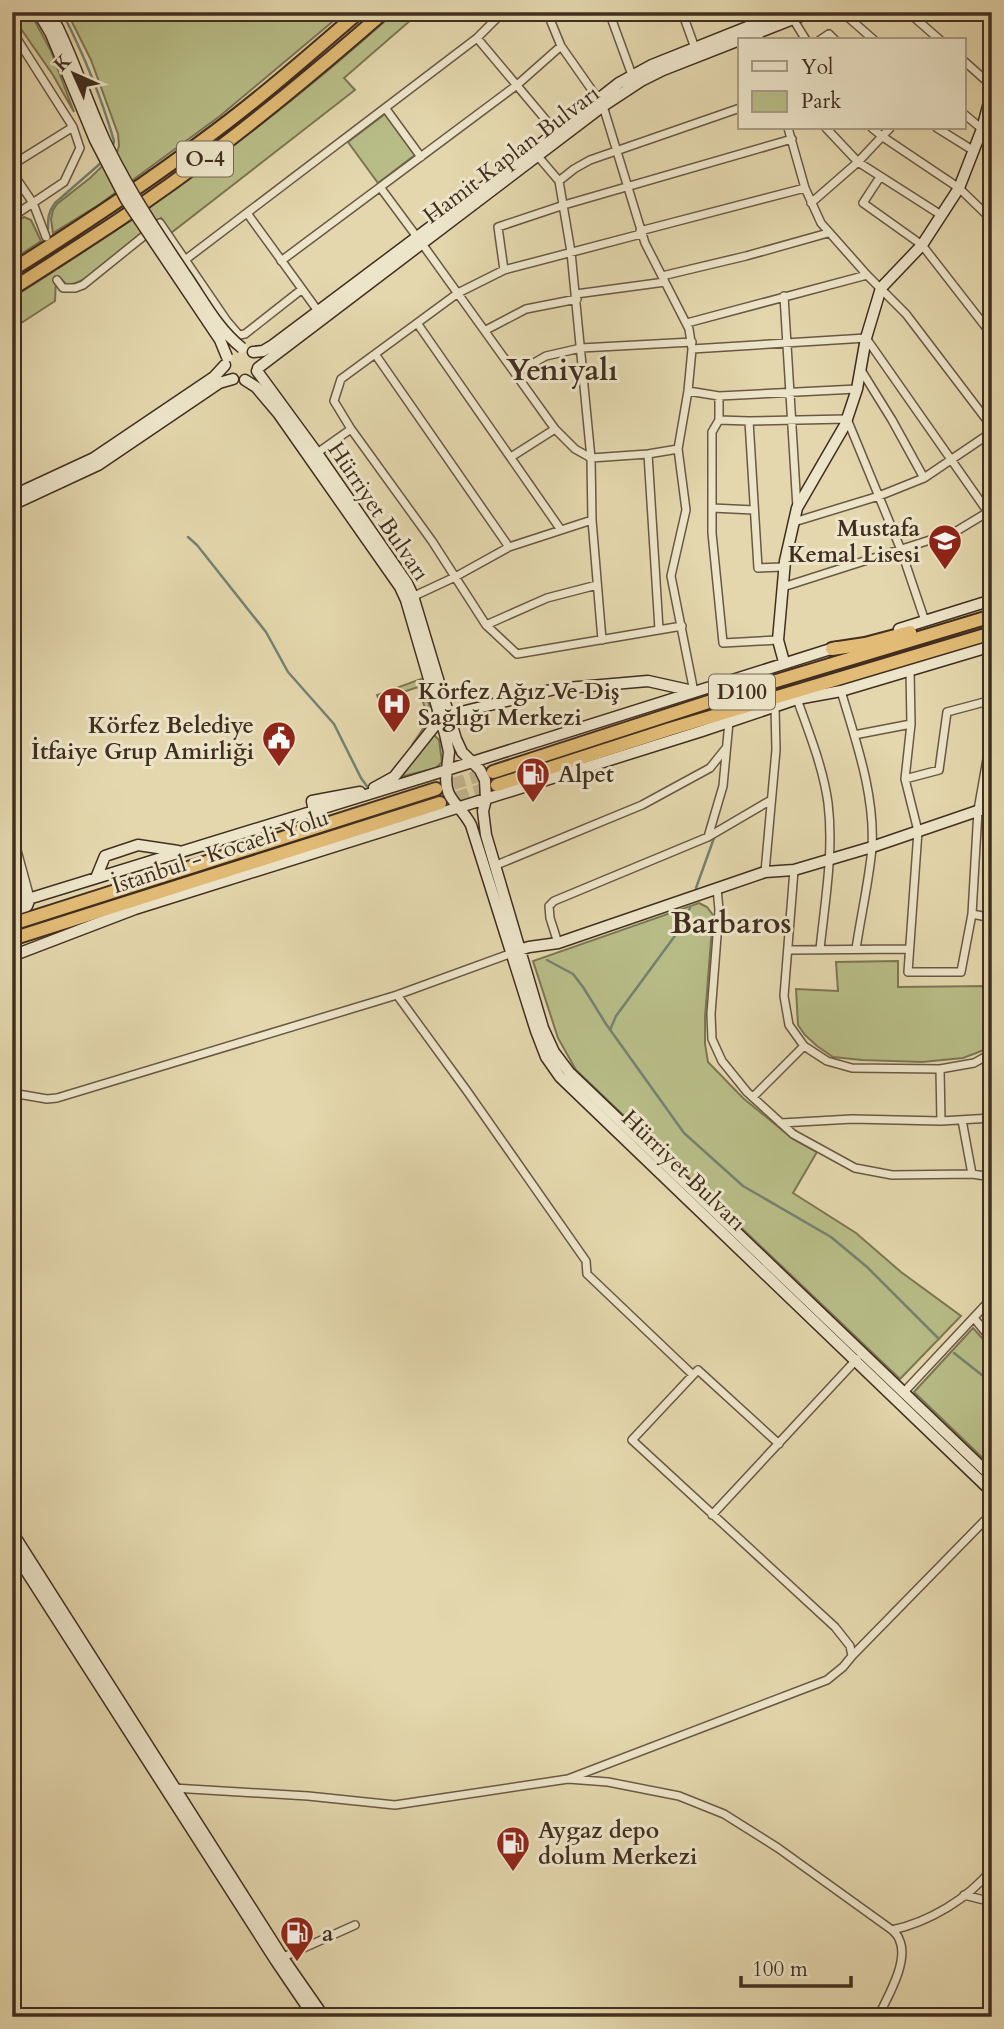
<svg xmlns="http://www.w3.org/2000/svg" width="1004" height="2029" font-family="Cardo,serif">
<rect width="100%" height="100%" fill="#e4d7ad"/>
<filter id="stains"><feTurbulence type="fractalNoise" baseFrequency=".00286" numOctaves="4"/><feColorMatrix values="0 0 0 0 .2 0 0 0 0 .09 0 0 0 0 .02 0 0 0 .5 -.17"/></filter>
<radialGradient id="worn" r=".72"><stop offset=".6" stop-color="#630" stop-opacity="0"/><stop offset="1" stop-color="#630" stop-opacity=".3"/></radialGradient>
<!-- green -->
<path fill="#b8bd87" stroke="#7c7654" stroke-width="2" d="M19 12H30L51 51 74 112 53 75 19 26 17 20Z
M67 12H344L220 116 100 204 53 233 51 219 53 210 57 204 90 178 117 152 119 146 118 134 91 60Z
M395 12H420L344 78 355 90 171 233 161 218 89 277 76 283 67 285 61 279H56L55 301 12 329V298C147 213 277 119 395 12Z
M385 114 415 155 378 183 348 142Z
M24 217 31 220 41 241 12 260V225Z
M421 679 434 720 414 748 412 745 429 720 418 687 379 700 377 695Z
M433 736H435L439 740 442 762 436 768 400 777Z
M699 903 707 907 713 915 705 1017V1044L708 1062 743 1098 793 1139 817 1152 793 1193 856 1233 901 1272 961 1316 900 1379 576 1070 558 1038 533 961Z
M898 961V987L988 986 984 1050 963 1058 922 1062 862 1060 833 1057 817 1046 805 1035 798 1025 796 989 838 991 836 962Z
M973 1328 992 1349V1467L914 1392Z"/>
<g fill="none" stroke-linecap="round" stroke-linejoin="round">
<!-- stream -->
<path stroke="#748271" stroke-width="2.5" d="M62 12C83 53 101 96 114 141L112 149
M48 229C48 219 48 212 55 203L102 162
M188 537 197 545 266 632 288 672 334 724 361 778 369 789
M696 888 714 838
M547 960 573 974 583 987 606 1024 684 1133 743 1186 831 1237 867 1267 939 1339
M610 1030 616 1016 677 933 690 908
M954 1353 992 1383"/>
<!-- street-tunnel -->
<path stroke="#c3b591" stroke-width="7" stroke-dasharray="7 3.5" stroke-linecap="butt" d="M48 244 57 280"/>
<!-- highway-tunnel -->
<path stroke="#c3b591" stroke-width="12" stroke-dasharray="12 6" stroke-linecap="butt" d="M436 789 492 772
M440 803 496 785"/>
<!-- street casing -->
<g stroke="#6a5843" stroke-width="10">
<path id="street" d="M547 12 561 46 603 106 645 243 689 329 692 349 688 391 678 449 686 510 671 576 694 692
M609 12 632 75
M682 12 695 48
M748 12 760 40
M842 12 874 40
M908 12 940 40
M793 19 806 40
M12 31 73 127 80 148 64 182 12 217
M477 38 556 132
M820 40 829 34 835 40
M964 61 992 86
M386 109 421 157
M964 114 982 129
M788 128 805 188 821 223 867 275 906 314 992 427
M826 128 858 162 941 215
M872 128 883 137 959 188 992 220
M937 128 974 151
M12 165 73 127
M12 172 33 203 46 237
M880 177 863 203 922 245 992 335
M559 181 574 169 590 160 740 108
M380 187 417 237
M811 203 858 162 890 128
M247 213 318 311
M640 231 805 188
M641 234 504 270 458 293 341 379 334 401 351 429 432 541 486 625 517 654 682 626
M423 245 555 429 575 449 591 458 648 454 678 449
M185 260 477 38 503 12
M281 261 517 85 561 46
M504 270 498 227 564 205 792 139
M662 276 746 256 828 233
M57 280 63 288H75L83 285 160 223 227 321 239 335 245 334 301 290
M576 294 665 282
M784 296 797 508
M417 323 561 530
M687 323 867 275
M486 330 526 309 577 299
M692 349 866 338 992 518
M375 354 509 547
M861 370 892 420 924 478
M516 373 546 356 581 348 692 342
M688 391 719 396 857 389
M719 396V420L712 432V533L723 643 778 640
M719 420 749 421 847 419 901 550 925 621
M749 421 758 568 784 567
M317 453 351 429
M648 454 659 629
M511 457 555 429
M712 508 754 510
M592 520 602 640
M794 522 879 496 924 478 992 432
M783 587 955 532 988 512
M410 598 455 577 509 547 592 520 591 458 571 252 559 181 536 154
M486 625 547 598 597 585
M910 670 911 724 905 779 918 831 908 972H961L972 914 978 810 992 731
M841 691C856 742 875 794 872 848 869 881 861 915 856 949
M797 699C809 733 823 767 828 803 834 851 825 901 820 949
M854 735 911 724
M905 779 939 770 947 712 992 700
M12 832 30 898
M708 837 723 786 729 722
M12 856 25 900
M494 866 642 805 710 768 726 748
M794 870 784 996 789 1025 804 1046 827 1061 852 1068 940 1069 974 1063 992 1053
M765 872 776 750 775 707
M717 888 719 910 711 1014 712 1039 722 1061 747 1092 793 1134 855 1168 892 1175 972 1174 992 1177
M972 914 992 918
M558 943 550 918 549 906 554 901 708 837 771 800
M789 950 909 949
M397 995 467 1091 586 1261 587 1274 693 1375 632 1440 835 1627 850 1646 852 1656 843 1667 827 1680 568 1779
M940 1069 941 1121
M12 1093 47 1099 57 1098 397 995 512 953
M753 1097 804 1046
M962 1120 972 1174
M781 1123 852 1119 941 1121 992 1118
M12 1266 16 1263
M974 1318 992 1340
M693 1375 698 1370 779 1444
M904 1392 992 1298
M712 1515 857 1359
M852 1656 992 1513
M173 1788 308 1796 395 1805 568 1779 608 1782 679 1796 724 1814 778 1848 892 1930C895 1933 898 1935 899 1939 910 1960 887 1998 878 2017
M964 1895 992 1902
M892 1930C929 1922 968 1899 992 1869
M279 1959 355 1925"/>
</g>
<!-- secondary casing -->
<g stroke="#412e20" stroke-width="13">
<path id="secondary" d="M38 12 51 34
M49 12 58 28
M982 129 992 134
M253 352 263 351 273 345 533 150 619 83 652 65 785 12
M258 368 603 106 641 81 663 70 811 12
M257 371 317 453 407 583 413 596 456 739 462 752 480 770 485 780 486 799 483 811 486 835 543 1028 554 1052 569 1072 992 1477
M12 496 94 458 214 377 225 365
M12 505 98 465 219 383 233 379
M899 629 992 600
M837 647 447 770C442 800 459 802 471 825L536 1031 546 1057 560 1077 992 1492
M784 662 778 640 785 561 797 508 845 425 857 389 866 338 881 288 922 245 959 188 982 129 992 91
M374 788 394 777 441 718 449 715 555 689 648 681 693 691
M314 812 312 801 360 792
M96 878 105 856 138 845 178 851
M12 904 447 770 449 752 445 734 406 600 400 587 278 413 256 387 245 380
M12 911 27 906 30 898
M516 951 529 947 558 943 765 872 794 870 872 847 992 806
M12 956 135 909 702 731 797 699 841 691 992 646
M12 1532 283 1958 324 2017
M12 1549 276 1961 314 2017"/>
</g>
<!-- highway casing -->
<g stroke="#412e20" stroke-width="16">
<path id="highway" d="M12 270C77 229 141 187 202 141 257 101 308 56 359 12
M12 289C81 245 151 201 215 151 273 107 329 60 384 12
M832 649 865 644 910 632
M493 772 733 694 992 616
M497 785 670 729 992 633
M12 924 436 789
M12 939 440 803"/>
</g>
<!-- street -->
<use href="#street" stroke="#ede5ca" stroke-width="7"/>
<!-- secondary -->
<use href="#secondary" stroke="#ede5ca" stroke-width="10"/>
<!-- highway -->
<use href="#highway" stroke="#e2bc76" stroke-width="12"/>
<!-- secondary-bridge casing -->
<g stroke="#412e20" stroke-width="13" stroke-linecap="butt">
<path id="secondary-bridge" d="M58 28C77 67 89 108 108 147 131 194 160 237 189 280 205 304 219 330 242 348
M51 34 95 140 126 200 220 340 227 357"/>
</g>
<!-- secondary-bridge -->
<use href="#secondary-bridge" stroke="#ede5ca" stroke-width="10"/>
</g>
<!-- icons -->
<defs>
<g id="school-pin" transform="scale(1.75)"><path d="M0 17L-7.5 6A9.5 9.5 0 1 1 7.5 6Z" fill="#8f2418" stroke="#ede5ca"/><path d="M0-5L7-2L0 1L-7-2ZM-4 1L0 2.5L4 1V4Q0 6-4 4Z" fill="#fff"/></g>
<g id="hospital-pin" transform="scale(1.75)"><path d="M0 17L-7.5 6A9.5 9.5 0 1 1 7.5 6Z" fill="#8f2418" stroke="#ede5ca"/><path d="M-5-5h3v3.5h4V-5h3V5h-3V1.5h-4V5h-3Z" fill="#fff"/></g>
<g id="civic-pin" transform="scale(1.75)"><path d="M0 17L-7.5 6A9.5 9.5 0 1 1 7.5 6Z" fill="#8f2418" stroke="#ede5ca"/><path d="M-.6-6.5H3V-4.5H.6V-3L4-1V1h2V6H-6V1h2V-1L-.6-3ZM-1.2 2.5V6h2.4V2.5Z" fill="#fff"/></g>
<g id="fuel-pin" transform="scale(1.75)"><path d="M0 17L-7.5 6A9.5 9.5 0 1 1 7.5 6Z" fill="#8f2418" stroke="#ede5ca"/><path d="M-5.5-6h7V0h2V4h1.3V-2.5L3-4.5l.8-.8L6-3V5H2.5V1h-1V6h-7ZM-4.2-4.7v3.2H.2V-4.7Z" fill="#fff"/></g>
</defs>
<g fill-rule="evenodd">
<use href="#school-pin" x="945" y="541"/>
<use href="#hospital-pin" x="394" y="704"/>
<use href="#civic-pin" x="279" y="738"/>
<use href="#fuel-pin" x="533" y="774"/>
<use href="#fuel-pin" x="513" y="1843"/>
<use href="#fuel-pin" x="297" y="1933"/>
</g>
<g text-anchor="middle" stroke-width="6" stroke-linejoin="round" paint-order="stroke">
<!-- shield labels -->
<g fill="#ede5ca" stroke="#756553" stroke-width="2">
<rect x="177" y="141.5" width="56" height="35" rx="5"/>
<rect x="709" y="674.5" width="66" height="35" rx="5"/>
</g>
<g font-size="21" font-weight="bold" fill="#412e20">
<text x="205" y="166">O-4</text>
<text x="742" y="699">D100</text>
</g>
<!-- street labels -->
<g font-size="23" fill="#412e20" stroke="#ede5ca">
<text transform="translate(511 154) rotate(-37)" y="8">Hamit Kaplan Bulvarı</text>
<text transform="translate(379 511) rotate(56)" y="8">Hürriyet Bulvarı</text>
<text transform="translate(220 851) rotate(-18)" y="8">İstanbul - Kocaeli Yolu</text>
<text transform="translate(684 1170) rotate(44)" y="8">Hürriyet Bulvarı</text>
</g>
<!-- poi labels -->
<g font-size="23" font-weight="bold" fill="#412e20" stroke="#ede5ca" text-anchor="start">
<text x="920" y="536" text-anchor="end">Mustafa<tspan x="920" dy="26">Kemal Lisesi</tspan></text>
<text x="418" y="699">Körfez Ağız Ve Diş<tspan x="418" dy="26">Sağlığı Merkezi</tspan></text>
<text x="254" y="733" text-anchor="end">Körfez Belediye<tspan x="254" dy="26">İtfaiye Grup Amirliği</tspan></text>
<text x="558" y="782">Alpet</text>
<text x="538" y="1838">Aygaz depo<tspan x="538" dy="26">dolum Merkezi</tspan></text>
<text x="322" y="1941">a</text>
</g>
<!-- district labels -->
<g font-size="30" font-weight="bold" fill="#412e20" stroke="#ede5ca">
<text x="562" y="380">Yeniyalı</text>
<text x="731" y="933">Barbaros</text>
</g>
</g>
<!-- margin -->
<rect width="1004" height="2029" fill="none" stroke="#e4d7ad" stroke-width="42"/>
<rect x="14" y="14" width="976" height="2001" fill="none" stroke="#412e20" stroke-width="3.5"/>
<rect x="21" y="21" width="962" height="1987" fill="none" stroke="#412e20" stroke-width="2"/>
<!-- legend -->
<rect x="738" y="38" width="228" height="91" fill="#ede5ca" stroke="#a89c86" stroke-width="2"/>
<rect x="752" y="61" width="35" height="10" fill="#ede5ca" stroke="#a89c86" stroke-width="2"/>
<text x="801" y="74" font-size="21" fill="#412e20">Yol</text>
<rect x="752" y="91" width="35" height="21" fill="#b8bd87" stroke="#a89c86" stroke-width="2"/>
<text x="801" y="108" font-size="21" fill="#412e20">Park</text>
<!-- north arrow -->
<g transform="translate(74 74) rotate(315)" stroke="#ede5ca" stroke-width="5" paint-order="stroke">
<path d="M0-5L12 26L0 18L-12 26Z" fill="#412e20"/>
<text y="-10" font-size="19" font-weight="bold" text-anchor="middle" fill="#412e20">K</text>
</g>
<!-- scale -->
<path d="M741 1976v10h110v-10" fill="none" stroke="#412e20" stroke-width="3.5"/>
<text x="752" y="1976" font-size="21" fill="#412e20" stroke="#ede5ca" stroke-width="5" paint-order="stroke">100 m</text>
<rect width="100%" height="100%" filter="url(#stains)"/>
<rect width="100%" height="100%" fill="url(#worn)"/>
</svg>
